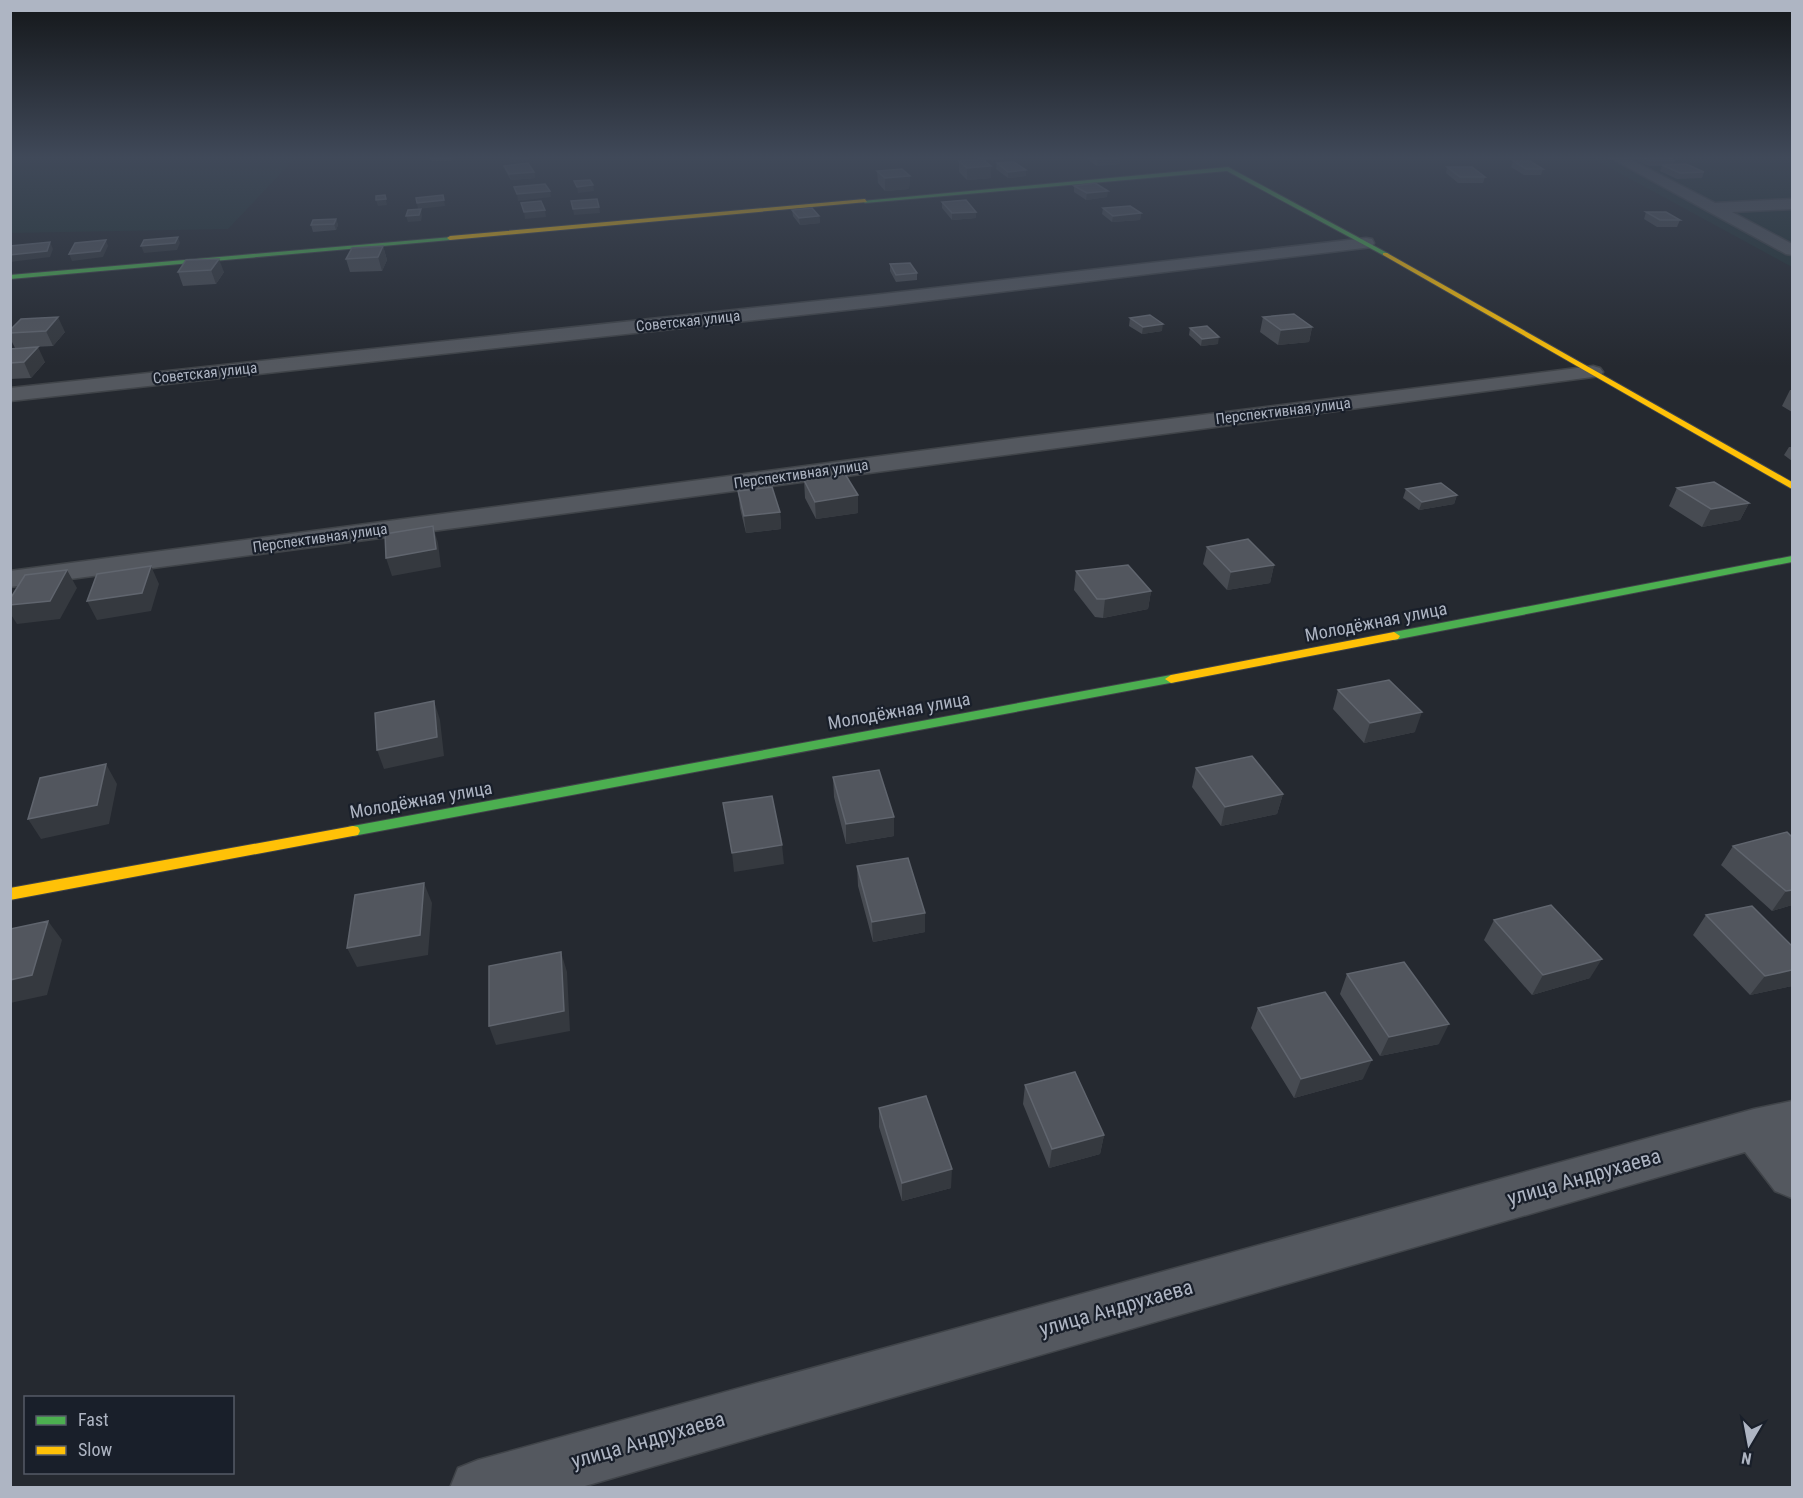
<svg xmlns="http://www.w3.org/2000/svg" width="1803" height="1498" font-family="'Roboto Condensed',sans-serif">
<rect width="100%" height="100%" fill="#252930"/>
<!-- green -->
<path fill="#233336" d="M10 156H297L228 229 11 233Z
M1588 156H1792V267Z"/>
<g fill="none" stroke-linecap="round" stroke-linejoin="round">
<!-- street casing -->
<g stroke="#404449" stroke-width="3">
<path id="street" d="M1607 156H1624L1715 203 1792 199V209L1732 212 1792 244V255L1786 254Z
M1366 238 1372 239 1374 243 1372 247 883 306 10 401V388L883 294Z
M1593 366 1600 368 1603 372 1600 376 10 587V571L1018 438Z
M1792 1101V1198L1775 1191 1745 1152 578 1488H450L458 1468 478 1460 1754 1109Z"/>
</g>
<!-- fast casing -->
<g stroke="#404449" stroke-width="2">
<path id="fast" d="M1228 167 1389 254 1383 255 1227 171 865 203 862 201Z
M452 237 450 240 10 279V275Z
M1792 556V562L1394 640 1388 636 1394 632Z
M1171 675 1177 679 1175 682 353 836 348 835 346 831 348 827 353 826Z"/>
</g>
<!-- slow casing -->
<g stroke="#404449" stroke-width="2">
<path id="slow" d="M865 199 867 202 450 240 447 238 450 236Z
M1383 253H1387L1792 482V489L1383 255Z
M1394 632 1400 636 1398 639 1171 683 1165 679 1171 675Z
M353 826 358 827 360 831 358 835 10 900V888Z"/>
</g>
<!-- street -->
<use href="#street" fill="#54585f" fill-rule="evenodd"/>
<!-- fast -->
<use href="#fast" fill="#4caf50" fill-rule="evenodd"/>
<!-- slow -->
<use href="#slow" fill="#ffc107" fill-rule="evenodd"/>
</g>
<!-- wall -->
<path fill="#474b52" d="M430 156H456L451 161H431Z
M656 156H682H670L668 158H656Z
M981 156H1004V160L986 161Z
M1087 156H1120V164L1097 166 1087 159Z
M1634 156H1666L1675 160 1673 164 1704 172 1702 178 1677 179 1660 171 1662 166H1649L1633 159Z
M959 161 991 178 967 180 959 172Z
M1513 161 1543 169 1541 175H1524L1511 167Z
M997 163 1026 176 1008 178 996 169Z
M504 166 534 172 535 178 511 180 506 172Z
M1447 167 1485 177 1483 183H1458L1446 173Z
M877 171 910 176 909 189 885 191 878 183Z
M1074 186 1107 197 1086 200 1074 192Z
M942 202 976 212V218L952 220 942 208Z
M1103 208 1141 213 1140 220 1112 222 1102 214Z
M792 210 819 216 820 223 800 225 793 216Z
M1646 212 1680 220 1677 227H1657L1644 219Z
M336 219 338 225 336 230 313 232 311 225Z
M383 246 387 260 382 271 350 272 346 259Z
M186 260 224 272 216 284 183 286 178 272Z
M890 264 917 273V280L896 282 890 271Z
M1263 317 1312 327 1309 342 1278 345 1260 332Z
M1130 318 1162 331 1142 334 1129 326Z
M21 319 65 332 53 346 15 348 10 338V330Z
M1190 328 1218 344 1201 346 1189 335Z
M10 349 45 362 31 378 10 379Z
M1790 390H1792V412L1782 406Z
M1789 447H1792V461L1784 455Z
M804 480 858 495V513L816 519 805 498Z
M1677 488 1749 503 1740 520 1702 527 1669 506Z
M1406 489 1457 495 1454 504 1419 510 1403 498Z
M738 491 780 512 781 529 746 533 740 508Z
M1207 547 1274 565 1270 583 1227 590 1203 564Z
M1076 571 1151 591 1148 609 1103 618 1095 617 1074 590Z
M1338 690 1415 732 1364 743 1333 709Z
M1196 768 1283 794 1277 814 1221 826 1192 787Z
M833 777 894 817V836L846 844 834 797Z
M1792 837V905L1772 911 1721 865 1733 846Z
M857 866 925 932 873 942 858 886Z
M1706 915 1792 946V986L1750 995 1693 935Z
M1494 920 1590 978 1532 995 1484 940Z
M1347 974 1439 1044 1380 1056 1340 994Z
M1258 1008 1363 1079 1294 1098 1251 1028Z
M1025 1085 1104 1135 1100 1154 1049 1168 1023 1104Z
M879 1108 951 1188 902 1201 879 1127Z"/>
<!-- shaded-wall -->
<path fill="#35393f" d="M450 156H456L451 161Z
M509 156H529V161L510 162Z
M987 156H1004V160L986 161Z
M1098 156H1120V164L1097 166Z
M991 166V178L967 180V168Z
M1026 170V176L1008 178V172Z
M534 172 535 178 511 180 509 174Z
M910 176 909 189 885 191V178Z
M593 185 594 191 578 193 577 187Z
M550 191 551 197 518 201 517 194Z
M1108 191 1107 197 1086 200 1087 193Z
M385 195 387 205 378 206 376 200Z
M444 200 445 206 418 209 417 203Z
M599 207 600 213 574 215 573 209Z
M421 209 422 216 421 221 408 222 406 216Z
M545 210 546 217 525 219 524 212Z
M976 212V218L952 220V213Z
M1141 213 1140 220 1112 222 1113 216Z
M819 216 820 223 800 225 799 218Z
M336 219 338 225 336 230 334 224Z
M178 237 180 243 177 250 144 253 141 246Z
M106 240 108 246 103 257 72 261 69 254Z
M50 242 53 249 50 257 10 262V255Z
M383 246 387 260 382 271 378 257Z
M219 259 224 272 216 284 211 270Z
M58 317 65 332 53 346 46 331Z
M1163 324 1162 331 1142 334 1143 327Z
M1312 327 1309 342 1278 345 1281 330Z
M1219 337 1218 344 1201 346 1202 339Z
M38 347 45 362 31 378 24 362Z
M858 495V513L816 519 815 502Z
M1457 495 1454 504 1419 510 1422 502Z
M1749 503 1740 520 1702 527 1711 509Z
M780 512 781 529 746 533 744 516Z
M433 526 438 543 441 567 392 576 386 558Z
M1274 565 1270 583 1227 590 1231 572Z
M151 566 159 584 151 611 97 620 87 601Z
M67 570 77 588 60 619 17 624 10 613V605Z
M1151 591 1148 609 1103 618 1105 599Z
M434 701 440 720 444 756 384 769 377 750Z
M1422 712 1415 732 1364 743 1370 723Z
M106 764 117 784 109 824 41 839 28 819Z
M1283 794 1277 814 1221 826 1225 807Z
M894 817V836L846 844V824Z
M782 845 784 864 734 872 732 853Z
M424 883 432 903 428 955 357 967 347 948Z
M1792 890V905L1772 911 1786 891Z
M925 913V932L873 942 872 922Z
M48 921 62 940 47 995 10 1003V980Z
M561 952 567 972 570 1031 496 1045 489 1026Z
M1602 959 1590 978 1532 995 1543 975Z
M1792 970V986L1750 995 1765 976Z
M1449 1024 1439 1044 1380 1056 1389 1037Z
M1372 1060 1363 1079 1294 1098 1301 1079Z
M1104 1135 1100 1154 1049 1168 1052 1149Z
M952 1169 951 1188 902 1201V1183Z"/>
<!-- building -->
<path fill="#52565e" stroke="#60656e" stroke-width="1.5" d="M1641 156H1666L1675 160 1651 161Z
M983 159 991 166 967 168 959 161Z
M1513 161H1530L1543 169H1526Z
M1014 162 1026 170 1008 172 997 163Z
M528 163 534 172 509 174 504 166Z
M1686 164 1704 172 1680 173 1662 165Z
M1447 167H1472L1485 177H1460Z
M902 169 910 176 885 178 877 171Z
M590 180 593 185 577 187 574 181Z
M1095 183 1108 191 1087 193 1074 186Z
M545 184 550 191 517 194 514 187Z
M385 195 386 199 376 200V196Z
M443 195 444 200 417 203 416 198Z
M597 199 599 207 573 209 571 201Z
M966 200 976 212 952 213 942 202Z
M541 201 545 210 524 212 521 203Z
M1130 206 1141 213 1113 216 1103 208Z
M812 208 819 216 799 218 792 210Z
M421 209 419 215 406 216 408 210Z
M1646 212H1666L1680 220H1660Z
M336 219 334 224 311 225 313 220Z
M178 237 175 243 141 246 144 240Z
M106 240 100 251 69 254 75 243Z
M50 242 47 251 10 255V246Z
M383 246 378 257 346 259 352 248Z
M219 259 211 270 178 272 186 260Z
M910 263 917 273 896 275 890 264Z
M1294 314 1312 327 1281 330 1263 317Z
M1150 315 1163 324 1143 327 1130 318Z
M58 317 46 331 10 333V330L21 319Z
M1207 326 1219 337 1202 339 1190 328Z
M38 347 24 362 10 363V349Z
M845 474 858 495 815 502 804 480Z
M1714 482 1749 503 1711 509 1677 488Z
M1441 483 1457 495 1422 502 1406 489Z
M772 487 780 512 744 516 738 491Z
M433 526 436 549 386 558 385 534Z
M1248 539 1274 565 1231 572 1207 547Z
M1128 565 1151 591 1105 599H1097L1076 571Z
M151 566 142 593 87 601 97 574Z
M67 570 50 601 10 605V599L25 575Z
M1389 680 1422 712 1370 723 1338 690Z
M434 701 437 737 377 750 375 713Z
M1252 756 1283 794 1225 807 1196 768Z
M106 764 97 805 28 819 40 778Z
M879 770 894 817 846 824 833 777Z
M772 796 782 845 732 853 723 803Z
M1787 832 1792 837V890L1786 891 1733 846Z
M908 858 925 913 872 922 857 866Z
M424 883 420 935 347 948 355 895Z
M1551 905 1602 959 1543 975 1494 920Z
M1752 906 1792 946V970L1765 976 1706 915Z
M48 921 32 975 10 980V929Z
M561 952 564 1011 489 1026V966Z
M1404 962 1449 1024 1389 1037 1347 974Z
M1325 992 1372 1060 1301 1079 1258 1008Z
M1075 1072 1104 1135 1052 1149 1025 1085Z
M926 1096 952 1169 902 1183 879 1108Z"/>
<!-- sky -->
<linearGradient id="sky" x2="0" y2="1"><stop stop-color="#14171a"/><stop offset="0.43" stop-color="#404959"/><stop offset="1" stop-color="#404959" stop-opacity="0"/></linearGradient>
<rect width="1803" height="366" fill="url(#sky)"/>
<g text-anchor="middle" stroke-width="4.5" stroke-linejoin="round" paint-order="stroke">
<!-- far-street labels -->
<g font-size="15" fill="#aeb5c3" stroke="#191f2a">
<text transform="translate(688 321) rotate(-6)" y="5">Советская улица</text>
<text transform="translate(205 373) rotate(-6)" y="5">Советская улица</text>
<text transform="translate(1283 411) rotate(-7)" y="5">Перспективная улица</text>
<text transform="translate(801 474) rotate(-8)" y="5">Перспективная улица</text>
<text transform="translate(320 538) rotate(-8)" y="5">Перспективная улица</text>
</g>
<!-- street labels -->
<g font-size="18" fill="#aeb5c3" stroke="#191f2a">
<text transform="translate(1376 622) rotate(-11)" y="6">Молодёжная улица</text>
<text transform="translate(899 711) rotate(-10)" y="6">Молодёжная улица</text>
<text transform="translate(421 800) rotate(-10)" y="6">Молодёжная улица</text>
</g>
<!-- near-street labels -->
<g font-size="21" fill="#aeb5c3" stroke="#191f2a">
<text transform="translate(1584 1177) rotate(-16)" y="7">улица Андрухаева</text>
<text transform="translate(1116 1308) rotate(-16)" y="7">улица Андрухаева</text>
<text transform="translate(648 1440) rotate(-16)" y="7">улица Андрухаева</text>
</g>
</g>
<!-- border -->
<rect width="1803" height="1498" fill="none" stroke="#aeb5c3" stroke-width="24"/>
<!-- legend -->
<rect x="24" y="1396" width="210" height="78" fill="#191f2a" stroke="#555b67" stroke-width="1.5"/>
<rect x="36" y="1416" width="30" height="9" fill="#4caf50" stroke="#555b67" stroke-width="1.5"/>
<text x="78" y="1426" font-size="18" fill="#aeb5c3">Fast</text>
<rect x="36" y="1446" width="30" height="9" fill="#ffc107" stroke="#555b67" stroke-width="1.5"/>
<text x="78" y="1456" font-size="18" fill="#aeb5c3">Slow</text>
<!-- north arrow -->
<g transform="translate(1749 1444) rotate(190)" stroke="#191f2a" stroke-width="4.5" paint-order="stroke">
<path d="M0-4.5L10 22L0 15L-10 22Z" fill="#aeb5c3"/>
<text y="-9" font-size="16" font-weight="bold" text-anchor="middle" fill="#aeb5c3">N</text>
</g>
</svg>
